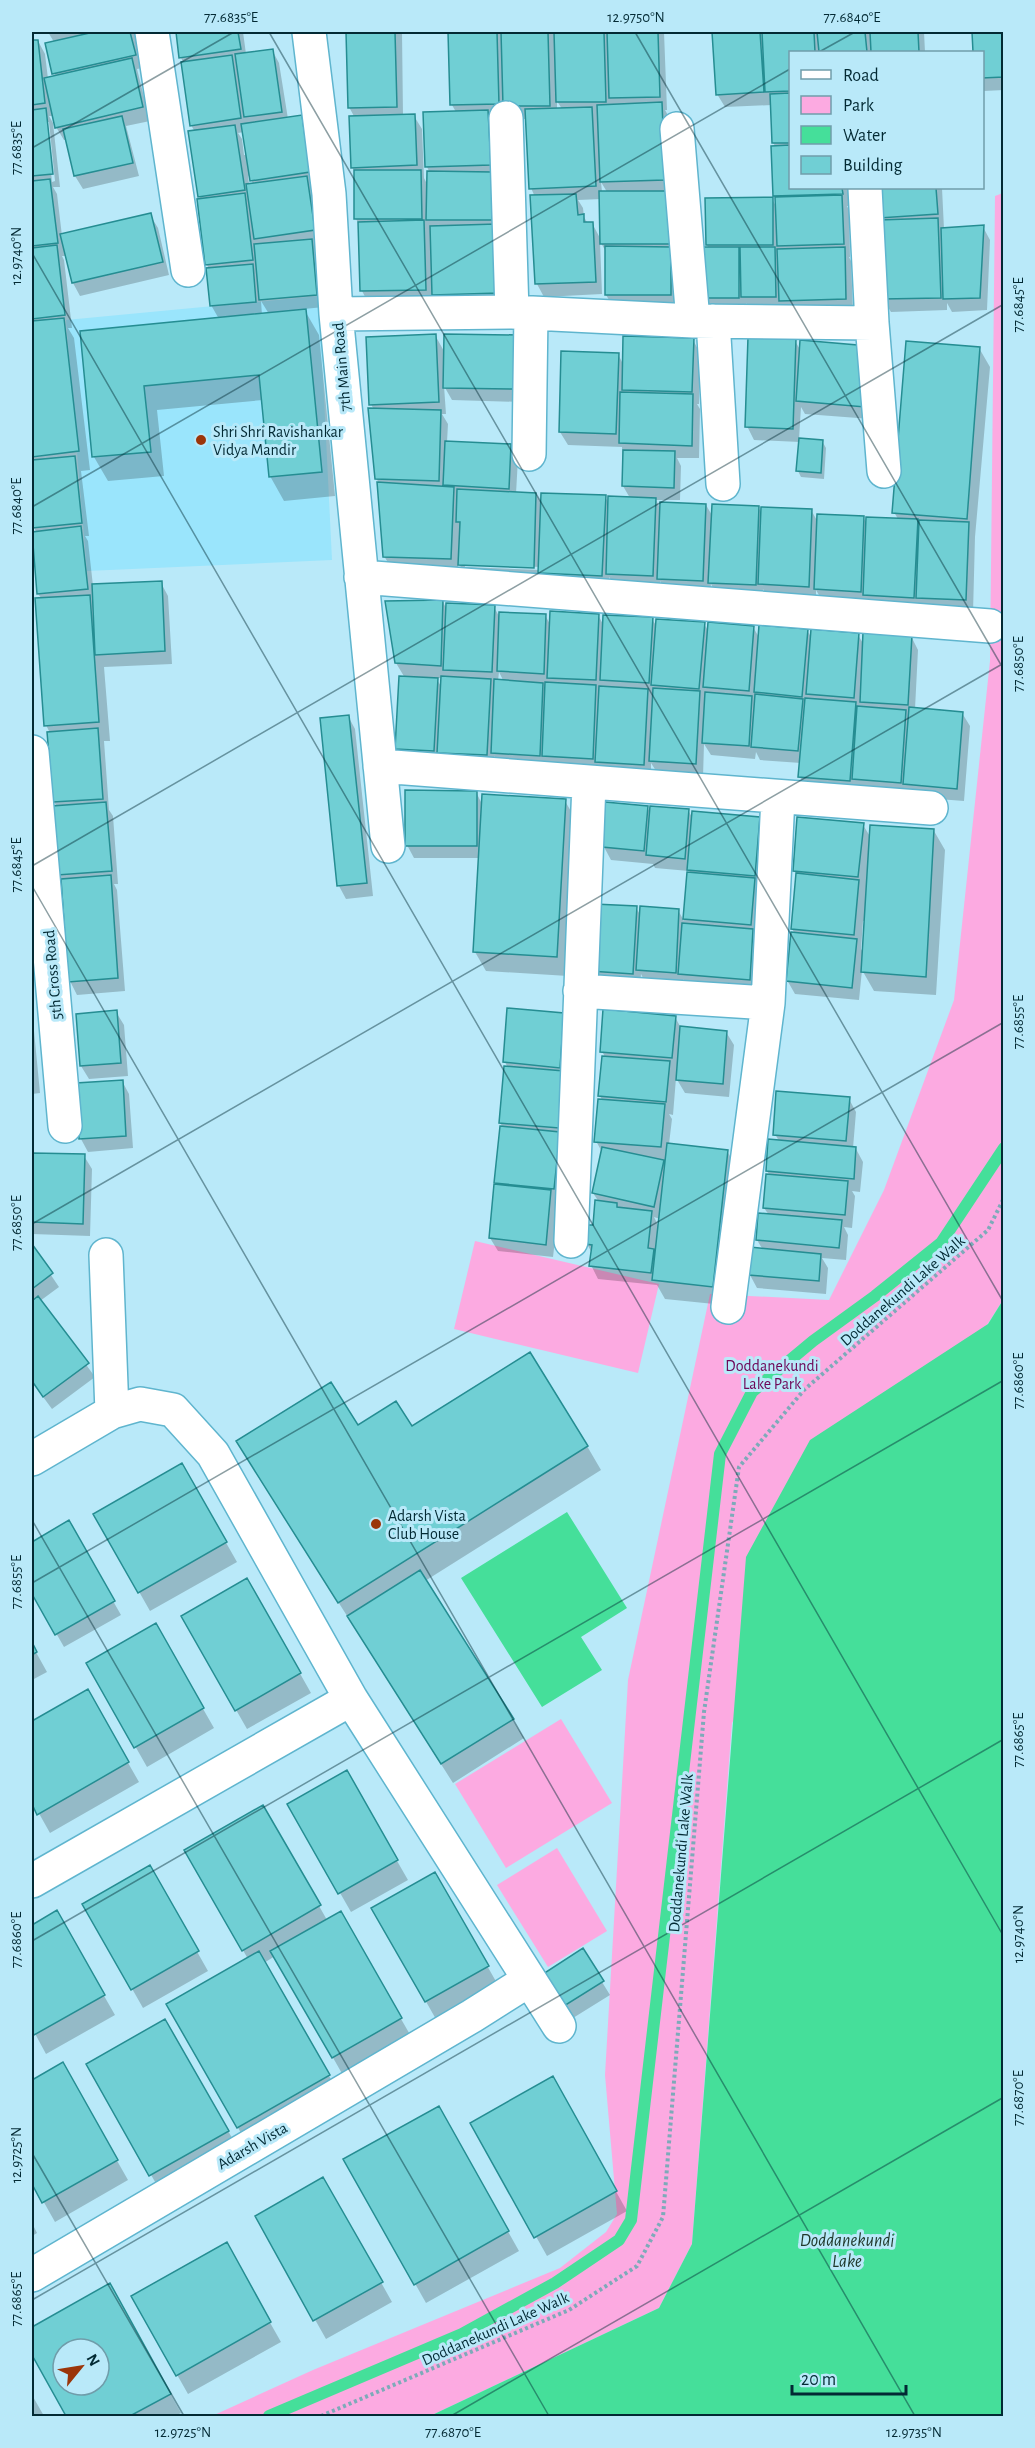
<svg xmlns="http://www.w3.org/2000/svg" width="1035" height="2448" font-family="'Alegreya Sans',sans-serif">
<rect width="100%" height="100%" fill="#b9e9f9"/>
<!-- built -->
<path fill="#9ae5fc" d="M319 296 332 560 87 571 66 320Z"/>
<!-- green -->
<path fill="#fcaae1" d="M1003 193V1300L732 1723 692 2244 659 2308 430 2416H212L313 2370 560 2268 606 2232 617 2214 605 2075 628 1680 710 1294 829 1300 884 1190 954 1000 990 661 995 196Z
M475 1241 659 1284 638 1373 454 1329Z
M561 1719 612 1803 506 1868 455 1784Z
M557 1848 607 1931 548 1967 497 1885Z"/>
<!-- water -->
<path fill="#45df9a" d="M1003 1300V2416H430L659 2308 692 2244 746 1557 810 1440 988 1324Z
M567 1512 627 1608 581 1637 602 1670 542 1707 461 1578Z"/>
<!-- shadow -->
<path fill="#0003" fill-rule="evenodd" d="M48 32H140L142 39 136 40 142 68 137 69 150 121 126 126 139 176 83 189 75 176 67 140H64L56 127 54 116H49L53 123 60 187H53L57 194 62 236 150 215 158 228 169 275 80 296 73 283 67 256H62L64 260 72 328H68L74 338 90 470 81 471 89 536H85L88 541 93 586 161 583 168 596 172 664 104 667 110 741H104L109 810 113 816 118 884H114L117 890 125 991 77 995 70 981 62 881 59 875 57 807 54 802 49 731 46 725 42 599 38 594 32 537V533H37L34 528 32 506V42L38 41 45 54 48 79 56 77 54 73V42ZM46 122H49L55 181 52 182Z
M177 32H243L246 54 272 50 279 63 288 119 302 117 309 130 322 243 314 244 319 253 324 307 304 309 319 335 335 496 284 501 270 476 263 400 157 410 164 476 108 481 94 457 82 332 219 319 211 305 209 269 207 265 199 200H202L199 196 195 132 191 125 184 63 181 58ZM244 132 247 155H244L242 139 238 133ZM248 175 254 185H249ZM261 301 269 314 262 315Z
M347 32H402L403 116H414L422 129 424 178 428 186 430 173 427 167 456 112 452 105 450 32H664L667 110H665L669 117 677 308H614L606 295V252L600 241 602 294 544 297 537 284 535 197 531 188 527 119H512L505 306 441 308 433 294V302L369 304 362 291 360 226 356 219 355 172 352 167 355 118 349 107ZM557 101 562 109 557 110ZM601 182 607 192H602ZM601 199V240L592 223 588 224 584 217 583 208 578 200Z
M714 32H924L925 52H790V188H849V206H847L849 210 850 257H849L851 261 853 312 788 313 782 304V310H750L746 303V311H712L705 298 709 249 707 245 772 199 777 208 775 195 776 147 773 143 772 105 725 107 717 94Z
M974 32H1004V90L984 91 982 89V52H975Z
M879 188H942L944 229 983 227 990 240 987 310 952 312 947 303V310L891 312 883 299Z
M435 335 445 353 517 337 523 402 452 400 444 386 446 414H442L448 424 447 442 510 445 518 458 516 494H536L542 505 605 497 610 505 630 498 623 486 622 447 568 445 560 432 618 354 624 366 693 340 700 353 699 404H697L700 409 699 458H677L681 466 680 500H656L661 510 706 505 713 517 758 507 762 514 811 510 819 524 863 517 867 524 898 519 894 512 979 348 990 367 975 537 973 613 926 610 921 603V610L823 602 816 590V599L767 597 763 589 762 598 717 596 711 584 710 594 666 592 660 581V588L615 586 609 577V589L467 578 458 562V572L392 569 384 556 379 483 376 478 374 410 371 404ZM465 564 541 567V570L465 567Z
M795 341 801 351 868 347 871 419 805 414 801 407 799 439 822 441 826 448 824 479 801 477 798 471 800 442 754 440 747 426Z
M443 602 447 610 494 607 500 618 545 615 551 626 598 615 604 626 652 619 657 627 704 624 709 632 753 627 760 639 807 630 812 639 858 635 864 645 911 636 918 650 915 709 962 713 970 726 964 801 912 797 908 789V796L807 790 800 777 801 763 760 760 756 752 755 759 711 755 704 744 703 777 658 774 651 763V778L551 769 547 761 546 768 500 766 494 756V768L404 762 397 748 405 678 396 663ZM499 672 504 682 498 681ZM436 678H443L442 688Z
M348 716 355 729 373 896 346 899 339 886Z
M476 792 482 804 565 801 576 820 568 976 486 971 475 952 480 858H414L407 845Z
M647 807 651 814 688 810 693 819 759 818 766 831 756 993 687 987 683 979V985L645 982 641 974 640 986 599 984 592 971 636 908 641 916 678 910 684 921 688 874H691L689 871 655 868 653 864 611 860 604 847Z
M863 825 871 838 934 831 945 850 936 995 874 991 862 970 859 1000 795 994 787 980 795 934 792 929 797 875 794 870ZM863 921H866L864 954 861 949Z
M32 1010 40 1093 32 1094Z
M116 1012 124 1025 128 1076 89 1079 81 1066 77 1015Z
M563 1014 566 1147 553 1257 498 1251 490 1238 501 1128H503L500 1123 505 1068H508L505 1062Z
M675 1017 681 1028 726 1032 734 1045 729 1097 685 1093 676 1078 673 1115 669 1114 672 1119 669 1144 727 1151 738 1170 724 1305 665 1299 657 1285 598 1279 591 1265 592 1253 587 1244 594 1227 599 1202 593 1193 602 1152 596 1141 602 1100 600 1096 605 1057 602 1051ZM654 1217 660 1219 659 1227Z
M122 1081 129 1094 133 1148 88 1152 81 1139Z
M849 1099 856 1112 853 1148 856 1149 863 1162 860 1192 852 1191 855 1196 852 1228 844 1227 848 1235 846 1260 822 1258 828 1268 826 1294 757 1288 750 1275 763 1250 757 1240 769 1215 764 1208 770 1176 767 1171 779 1141 775 1134Z
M32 1154 84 1156 92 1169 90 1236 32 1234Z
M32 1247 59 1287 40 1301 95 1377 52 1409 32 1382Z
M358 1427 411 1428 587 1446 601 1470 425 1581 524 1738 453 1783 252 1466Z
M182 1465 237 1562 150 1611 95 1514Z
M68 1522 121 1615 64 1647 32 1591V1544Z
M247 1580 311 1693 247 1729 183 1617Z
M155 1625 214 1728 147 1767 88 1663Z
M32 1645 47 1672 32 1680Z
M87 1691 139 1782 50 1833 32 1801V1722Z
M346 1772 408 1880 351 1912 289 1804Z
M263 1807 327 1920 340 1913 412 2038 344 2077 275 1956 264 1963 340 2095 249 2147 168 2005 248 1959 186 1850Z
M149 1867 208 1971 143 2008 84 1904Z
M435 1874 498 1985 437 2021 373 1908Z
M56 1912 115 2015 46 2054 32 2028V1926Z
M602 1982 610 1995 573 2018 553 1988Z
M165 2021 239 2150 162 2194 88 2065Z
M62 2064 128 2180 55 2222 32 2181V2082Z
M552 2078 627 2211 547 2256 472 2123Z
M438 2108 519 2251 426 2303 345 2159Z
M323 2179 392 2302 326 2339 257 2217Z
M32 2223 37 2233 32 2236Z
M226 2245 281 2342 188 2394 133 2297Z
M109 2285 181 2413 175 2416H68L32 2352V2329ZM63 2349H99V2385H63Z
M32 2395 44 2416H32Z"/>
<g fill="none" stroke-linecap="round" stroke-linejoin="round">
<!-- stream -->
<path stroke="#45df9a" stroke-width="12" d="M269 2416 462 2334 555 2283 619 2240 631 2220 720 1454 752 1392 813 1341 875 1296 941 1243 1004 1148"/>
</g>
<!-- building -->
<path fill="#70cfd4" stroke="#258d92" stroke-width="1.5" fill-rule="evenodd" d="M94 32H130L136 55 52 74 45 43Z
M176 32H238L241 49 179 58Z
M346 32H395L397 107 348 108Z
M448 32H497L499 104 450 105Z
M501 32H548L550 106H503Z
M554 32H604L606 102H556Z
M607 32H658L660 97 609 98Z
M712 32H760L764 92 716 95Z
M762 32H814L815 52H790V91L765 92Z
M817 32H865L867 52H819Z
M870 32H918L919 52H871Z
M972 32H1004V77L982 78V52H973Z
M32 40H38L45 103 32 105Z
M273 49 282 112 244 117 235 54Z
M232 55 241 118 190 126 181 62Z
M132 58 143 107 55 128 44 78Z
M790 93V143H772L770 94Z
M662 102 665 180 600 182 597 105Z
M592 107 596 186 529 189 525 109Z
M46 108 53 174 32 176V110Z
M488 110 491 165 425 167 423 112Z
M415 114 417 165 351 168 349 116Z
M302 115 310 172 250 181 241 124Z
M122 116 133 163 74 176 63 129Z
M235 125 245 190 198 197 188 131Z
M790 145V188H842L843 194 773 196 771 146Z
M354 170H421L422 219H354Z
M427 171 492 172V220H426Z
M307 176 315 230 254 239 246 184Z
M50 179 58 243 32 246V181Z
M877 188H936L938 214 879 218Z
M599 191H669L670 244H600Z
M245 193 253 260 205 265 197 199Z
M576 194 578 215 584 214V222H593L596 282 535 284 530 195Z
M842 195 844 244 777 246 775 197Z
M773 197V245H706L705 198Z
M151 213 163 262 72 283 60 234Z
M938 218 941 298 882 299 879 220Z
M424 220 426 290 360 291 358 222Z
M496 224 499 293 432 295 430 226Z
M984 225 980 298 943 299 941 228Z
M312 239 317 295 259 300 254 244Z
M57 245 65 315 32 319V248Z
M605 246 671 247V295H605Z
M703 247H739V298H703Z
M740 247H775L776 297H741Z
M845 247 846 299 779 301 777 249Z
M253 264 256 302 210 306 206 268Z
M306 309 322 472 269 477 259 375 144 386 151 452 92 457 80 331Z
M64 318 79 451 32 457V321Z
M436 334 439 402 369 405 366 337Z
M444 334 518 335 517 389 443 388Z
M623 336 694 338 692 392 622 390Z
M748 337 796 339 793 429 745 427Z
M800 340 869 346 865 407 796 401Z
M906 341 980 347 967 519 892 513Z
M561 351 619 353 616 434 559 432Z
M620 392 693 394 692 446 619 443Z
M368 408 441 410 439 481 375 479Z
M799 438 823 440 821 473 796 471Z
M445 441 511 444 509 489 443 485Z
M623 450 675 451 674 488 622 486Z
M75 456 82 523 32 528V460Z
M377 482 454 487 451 559 383 557Z
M457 489 536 493 534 568 458 565 460 522H456Z
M541 493 606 495 602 576 538 573Z
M608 496 656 498 653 576 606 574Z
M660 502 706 504 703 581 657 579Z
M712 504 759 506 756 585 708 583Z
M761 507 812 509 809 587 758 584Z
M817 514 864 516 861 592 814 589Z
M866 517 918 519 914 598 863 595Z
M919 520 969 522 966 600 916 598Z
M81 526 88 589 37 594 32 532Z
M162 581 165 651 95 655 92 584Z
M90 595 99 722 44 726 35 598Z
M443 600 441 666 395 663 385 601Z
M446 603 495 605 492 672 443 670Z
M550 611 599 614 596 680 547 678Z
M499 612 546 614 544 674 497 671Z
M603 615 653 617 649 683 600 680Z
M656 619 705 622 699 689 651 685Z
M708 622 754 626 749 691 703 687Z
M759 625 808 629 802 697 754 692Z
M811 629 859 633 854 698 806 694Z
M863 632 912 635 908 705 860 702Z
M399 676 438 678 434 751 395 749Z
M441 676 491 679 487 755 437 753Z
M494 679 543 683 540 756 491 753Z
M545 682 596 685 593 759 542 756Z
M599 686 648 689 644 765 595 762Z
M653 688 700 691 696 764 649 761Z
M705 692 752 696 749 746 702 743Z
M755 694 803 699 798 751 751 747Z
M805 698 856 702 850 781 798 777Z
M857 706 906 710 901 783 852 779Z
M909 707 963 712 957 789 903 784Z
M349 715 367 883 337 886 320 718Z
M98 728 103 799 53 802 47 732Z
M405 790 477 791V846H405Z
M482 794 566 799 557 957 473 952Z
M106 802 112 871 57 875 52 806Z
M605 802 648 806 644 851 602 847Z
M650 806 689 809 685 859 646 855Z
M692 811 760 817 755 876 687 870Z
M797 817 864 823 858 877 793 871Z
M870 825 934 829 926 977 861 972Z
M687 872 755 878 751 925 683 919Z
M796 873 859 880 854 935 791 929Z
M111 875 118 978 68 982 61 879Z
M594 904 637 906 633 974 590 971Z
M640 906 679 909 676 973 636 970Z
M682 923 753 929 750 980 678 974Z
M791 932 857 939 852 988 786 981Z
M507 1008 564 1013 560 1068 503 1062Z
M603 1009 676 1016 672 1058 600 1052Z
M117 1010 121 1063 80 1066 76 1014Z
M680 1026 727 1031 723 1084 676 1080Z
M602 1056 670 1061 666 1102 598 1096Z
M504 1066 564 1071 559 1128 499 1123Z
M123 1080 126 1136 79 1139 76 1083Z
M776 1091 850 1097 846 1141 773 1135Z
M598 1099 665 1104 661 1147 594 1142Z
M500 1126 560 1132 554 1189 494 1183Z
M768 1139 856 1147 854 1179 766 1171Z
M667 1143 728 1150 713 1287 652 1280Z
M602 1147 664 1160 654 1207 592 1193Z
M32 1153 85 1154 83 1224 32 1222Z
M766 1174 848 1181 845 1215 763 1208Z
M494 1184 551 1190 546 1245 489 1238Z
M595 1200 617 1203V1207L652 1211 648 1248 654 1249 651 1273 589 1266 592 1245 585 1244 587 1225H593Z
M758 1213 842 1220 839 1248 756 1240Z
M32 1244 53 1273 32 1289Z
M750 1247 821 1254 819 1281 748 1275Z
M38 1296 89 1363 43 1397 32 1381V1301Z
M530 1352 588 1446 338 1603 236 1441 331 1382 358 1425 396 1401 412 1426Z
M182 1463 227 1542 138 1593 93 1514Z
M69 1520 115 1601 55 1635 32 1594V1542Z
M420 1570 514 1719 441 1764 347 1616Z
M247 1578 301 1673 235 1711 181 1616Z
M156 1623 204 1708 134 1748 86 1663Z
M32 1642 37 1652 32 1655Z
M88 1689 129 1762 37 1815 32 1804V1721Z
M347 1770 398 1860 338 1894 287 1804Z
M263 1805 321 1905 242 1951 184 1850Z
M150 1865 199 1951 131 1990 82 1904Z
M435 1872 489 1966 425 2002 371 1908Z
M57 1910 105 1995 34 2035 32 2031V1925Z
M341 1911 402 2018 332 2058 270 1951Z
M583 1948 604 1981 564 2006 543 1974Z
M259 1951 330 2075 237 2128 166 2004Z
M165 2019 229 2131 149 2176 86 2064Z
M63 2062 118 2160 42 2203 32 2184V2080Z
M553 2076 617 2191 534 2238 470 2123Z
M439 2106 509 2231 414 2285 343 2159Z
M323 2177 383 2282 313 2321 255 2216Z
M227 2242 271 2322 176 2376 131 2296Z
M110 2283 171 2394 130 2416H66L32 2355V2327ZM63 2349H99V2385H63Z"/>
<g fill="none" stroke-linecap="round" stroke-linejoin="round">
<!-- street casing -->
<g stroke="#5fb5ce" stroke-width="36">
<path id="street" d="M152 32 188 270
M309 32 329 194 336 314 388 846
M506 118 512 312
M677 129 693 321
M865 188 872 323 884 471
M336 314 512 312 693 321 872 323
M713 321 723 484
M529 454 531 313
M361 577 990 626
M32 752 65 1126
M380 766 931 808
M580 991 768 1003
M571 1241 589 783
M106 1255 112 1412
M728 1307 768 1003 778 797
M32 1459 112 1412 140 1404 173 1410 213 1454 351 1699 559 2026
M32 1881 351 1699
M32 2275 472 2016 529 1980"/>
</g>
<!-- path -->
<path stroke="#7daab9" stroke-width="4" stroke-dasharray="3 3" stroke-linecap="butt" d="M321 2416 569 2310 637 2266 663 2217 704 1712 739 1467 804 1390 988 1230 1004 1198"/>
<!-- street -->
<use href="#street" stroke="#fff" stroke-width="33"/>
</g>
<!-- ticks -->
<path fill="none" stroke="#032a34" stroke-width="1.5" stroke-opacity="0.45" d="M269 32 1004 1303M635 32 1004 670M1000 32 1004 37M819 52 855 32M32 148 234 32M32 253 1004 1937M32 507 790 69M32 866 1004 304M32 886 915 2416M32 1224 1004 663M32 1520 549 2416M32 1583 1004 1022M32 1941 1004 1380M32 2153 184 2416M32 2300 1004 1739M451 2416 1004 2097"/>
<!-- markers -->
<g fill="#9b3509" stroke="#b9e9f9" stroke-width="2">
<circle cx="201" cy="440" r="6"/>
<circle cx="376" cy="1524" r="6"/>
</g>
<g text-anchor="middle" stroke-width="6" stroke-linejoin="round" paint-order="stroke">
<!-- street labels -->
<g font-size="16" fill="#032a34" stroke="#b9e9f9">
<text transform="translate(341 367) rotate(-95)" y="6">7th Main Road</text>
<text transform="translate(52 975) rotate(-95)" y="6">5th Cross Road</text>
<text transform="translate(902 1290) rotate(-41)" y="6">Doddanekundi Lake Walk</text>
<text transform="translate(680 1853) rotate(-85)" y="6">Doddanekundi Lake Walk</text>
<text transform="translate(252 2145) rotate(-30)" y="6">Adarsh Vista</text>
<text transform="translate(495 2328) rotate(-24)" y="6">Doddanekundi Lake Walk</text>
</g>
<!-- poi labels -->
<g font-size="16" fill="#032a34" stroke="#b9e9f9" text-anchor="start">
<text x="213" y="437">Shri Shri Ravishankar<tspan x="213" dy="18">Vidya Mandir</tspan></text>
<text x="388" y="1521">Adarsh Vista<tspan x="388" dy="18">Club House</tspan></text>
</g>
<!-- park labels -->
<g font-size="16" fill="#6e0758" stroke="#b9e9f9">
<text x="772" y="1371">Doddanekundi<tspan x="772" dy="18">Lake Park</tspan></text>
</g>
<!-- water labels -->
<g font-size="18" font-style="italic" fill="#21392c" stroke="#b9e9f9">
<text x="847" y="2246">Doddanekundi<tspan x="847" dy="21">Lake</tspan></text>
</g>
</g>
<!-- border -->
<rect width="1035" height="2448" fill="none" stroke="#b9e9f9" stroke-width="66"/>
<!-- legend -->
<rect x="789" y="51" width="195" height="138" fill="#b9e9f9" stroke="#709daa" stroke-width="1.5"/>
<rect x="801" y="70" width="30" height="9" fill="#ffffff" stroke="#709daa" stroke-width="1.5"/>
<text x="843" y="81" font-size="18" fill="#032a34">Road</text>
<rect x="801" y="96" width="30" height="18" fill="#fcaae1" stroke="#709daa" stroke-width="1.5"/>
<text x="843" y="111" font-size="18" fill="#032a34">Park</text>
<rect x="801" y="126" width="30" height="18" fill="#45df9a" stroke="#709daa" stroke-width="1.5"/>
<text x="843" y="141" font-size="18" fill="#032a34">Water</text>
<rect x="801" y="156" width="30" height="18" fill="#70cfd4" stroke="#709daa" stroke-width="1.5"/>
<text x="843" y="171" font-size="18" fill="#032a34">Building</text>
<!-- north arrow -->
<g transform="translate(81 2367) rotate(60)"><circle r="28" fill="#b9e9f9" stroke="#709daa" stroke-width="1.5"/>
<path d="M0-4.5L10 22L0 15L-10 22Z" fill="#9b3509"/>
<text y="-9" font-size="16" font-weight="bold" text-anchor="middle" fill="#032a34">N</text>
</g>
<!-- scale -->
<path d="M792 2385v9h114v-9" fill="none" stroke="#032a34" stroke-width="3"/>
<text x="801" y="2385" font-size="18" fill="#032a34" stroke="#b9e9f9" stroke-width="4.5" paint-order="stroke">20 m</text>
<rect x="33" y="33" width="969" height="2382" fill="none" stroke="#032a34" stroke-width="2"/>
<g font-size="15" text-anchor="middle" fill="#032a34">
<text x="231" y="22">77.6835°E</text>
<text x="636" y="22">12.9750°N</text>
<text x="852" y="22">77.6840°E</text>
<text transform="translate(16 148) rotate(-90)" y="5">77.6835°E</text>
<text transform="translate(16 256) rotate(-90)" y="5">12.9740°N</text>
<text transform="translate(1018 305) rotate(-90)" y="5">77.6845°E</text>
<text transform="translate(16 506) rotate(-90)" y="5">77.6840°E</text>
<text transform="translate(1018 664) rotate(-90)" y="5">77.6850°E</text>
<text transform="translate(16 865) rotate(-90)" y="5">77.6845°E</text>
<text transform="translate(1018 1022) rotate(-90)" y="5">77.6855°E</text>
<text transform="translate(16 1223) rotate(-90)" y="5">77.6850°E</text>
<text transform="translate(1018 1381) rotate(-90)" y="5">77.6860°E</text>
<text transform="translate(16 1582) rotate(-90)" y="5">77.6855°E</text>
<text transform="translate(1018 1740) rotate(-90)" y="5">77.6865°E</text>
<text transform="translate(1018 1934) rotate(-90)" y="5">12.9740°N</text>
<text transform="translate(16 1940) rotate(-90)" y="5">77.6860°E</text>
<text transform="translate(1018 2098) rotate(-90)" y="5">77.6870°E</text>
<text transform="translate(16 2155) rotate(-90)" y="5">12.9725°N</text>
<text transform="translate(16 2299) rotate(-90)" y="5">77.6865°E</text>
<text x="183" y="2437">12.9725°N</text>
<text x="453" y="2437">77.6870°E</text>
<text x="914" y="2437">12.9735°N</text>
</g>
</svg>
